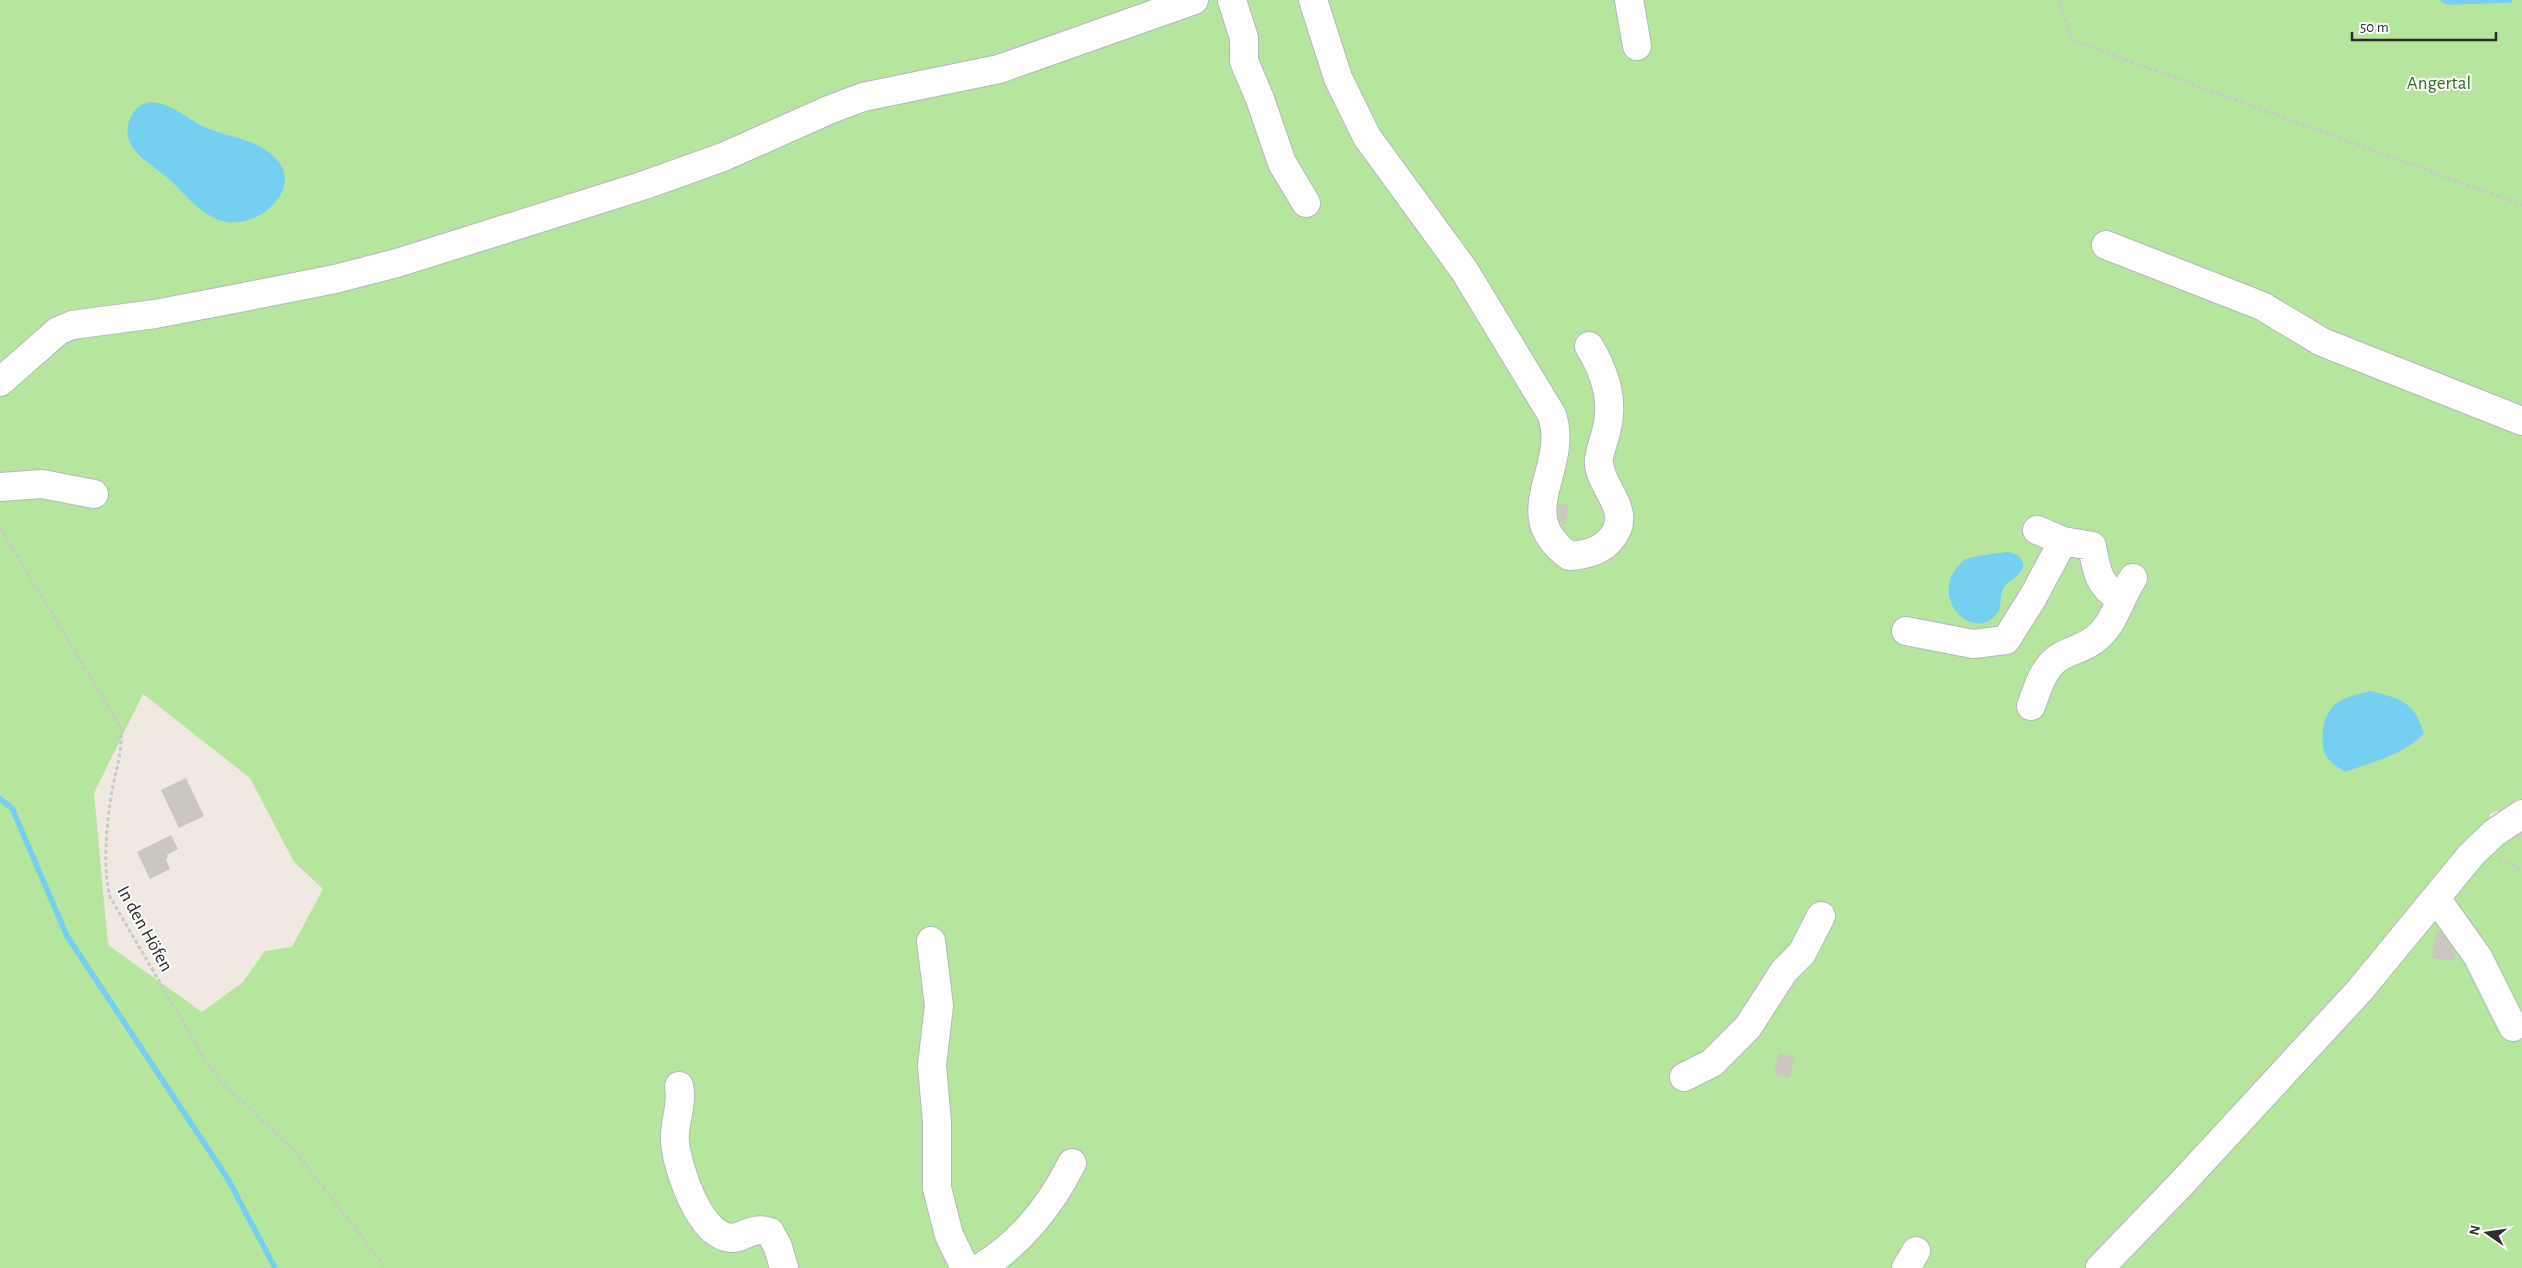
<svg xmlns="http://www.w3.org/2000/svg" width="2522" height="1268" font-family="'Alegreya Sans',sans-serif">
<rect width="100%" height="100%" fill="#efe9e1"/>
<!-- green -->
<path fill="#b6e59e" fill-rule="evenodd" d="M0 0H2522V1268H0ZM143 694 250 778 294 862 323 889 292 947 265 951 243 982 202 1012 108 945 94 793ZM2499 810 2485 843 2490 814Z"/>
<!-- water -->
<path fill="#75cff0" d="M149 102C170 102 186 118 204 127 226 137 252 138 271 154 311 186 255 236 216 219 197 210 185 194 170 180 153 164 118 150 130 119 134 109 139 105 149 102Z
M2007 552C2012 552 2017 554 2021 559 2030 572 2009 579 2004 587 2000 593 2001 604 1999 611 1975 646 1931 600 1956 569 1959 566 1961 562 1964 560 1976 555 1994 554 2007 552Z
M2371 691C2401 699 2415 702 2424 734 2403 755 2373 762 2345 772 2340 768 2333 765 2329 760 2317 747 2322 712 2337 703 2347 696 2359 694 2371 691Z"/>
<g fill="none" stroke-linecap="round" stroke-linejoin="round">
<!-- stream -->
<path stroke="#75cff0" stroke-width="5.5" d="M2443 0 2448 2 2510 0
M0 799 12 808 67 936 228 1179 275 1268"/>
</g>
<!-- building -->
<path fill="#cbc7bf" d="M1559 504 1568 505 1566 524H1562L1559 519Z
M186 778 204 816 179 828 161 790Z
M171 835 178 849 167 855 168 857 166 859 170 869 150 879 137 852Z
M2436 931 2441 932 2455 952 2454 961 2432 958Z
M1779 1053 1795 1057 1790 1078 1774 1074Z"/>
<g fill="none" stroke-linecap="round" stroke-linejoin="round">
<!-- minor casing -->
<g stroke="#b4b7c1" stroke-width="30">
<path id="minor" d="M1232 0 1244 38V61L1260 99 1282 163 1306 203
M1313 0 1338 78 1367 137 1464 270 1552 415C1570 469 1510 513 1569 556 1584 555 1600 552 1610 540 1637 510 1596 486 1599 459 1601 444 1609 429 1609 414 1611 389 1601 366 1589 346
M1629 0 1637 46
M2106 245 2262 306 2322 342 2522 421
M0 382 58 331 72 325 155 314 239 298 335 279 397 263 642 186 723 157 831 109 863 97 999 69 1194 0
M0 487 42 484 94 494
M2037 530 2063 541 2092 546C2096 569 2099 587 2120 598
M1906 631 1973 644 2006 640 2033 597 2063 541
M2031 706C2038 688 2043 665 2063 655 2076 649 2089 646 2100 635 2116 619 2121 596 2133 578
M2436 898 2478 957 2513 1027
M931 941 939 1006 932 1065 937 1123V1188L949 1235 965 1268
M1684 1077 1712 1063 1748 1027 1784 971 1802 953 1821 916
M679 1086C683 1106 673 1124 675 1143 678 1169 698 1230 726 1237 742 1242 749 1225 770 1232L778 1247 784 1268
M980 1268C1020 1244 1051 1205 1072 1163
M1906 1268 1916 1251
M2100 1268 2181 1184 2360 990 2471 855 2494 833 2522 814"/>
</g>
<!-- path -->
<path stroke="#c9c9c9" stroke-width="3" stroke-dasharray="4 2.5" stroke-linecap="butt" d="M2059 0 2072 40 2522 205
M0 527 121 728C123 757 113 777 110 804 106 833 103 869 110 897L207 1063 223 1084 296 1152 386 1268
M2499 858 2522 871"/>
<!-- minor -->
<use href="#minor" stroke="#fff" stroke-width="28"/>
</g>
<g text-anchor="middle" stroke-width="4" stroke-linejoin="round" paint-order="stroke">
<!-- park labels -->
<g font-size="19" fill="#2c6e1b" stroke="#fff">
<text x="2439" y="89">Angertal</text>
</g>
<!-- street labels -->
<g font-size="19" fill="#2e2e2e" stroke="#fff">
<text transform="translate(146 928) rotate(61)" y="7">In den Höfen</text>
</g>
</g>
<!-- north arrow -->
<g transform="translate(2487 1233) rotate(283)" stroke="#ffffff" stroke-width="4" paint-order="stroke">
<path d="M0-4L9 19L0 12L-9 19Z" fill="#2e2e2e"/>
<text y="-8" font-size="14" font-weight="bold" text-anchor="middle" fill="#2e2e2e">N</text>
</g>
<!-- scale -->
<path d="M2352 32v8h144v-8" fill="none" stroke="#2e2e2e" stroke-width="2.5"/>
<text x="2360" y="32" font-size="15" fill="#2e2e2e" stroke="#ffffff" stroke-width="4" paint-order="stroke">50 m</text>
</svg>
